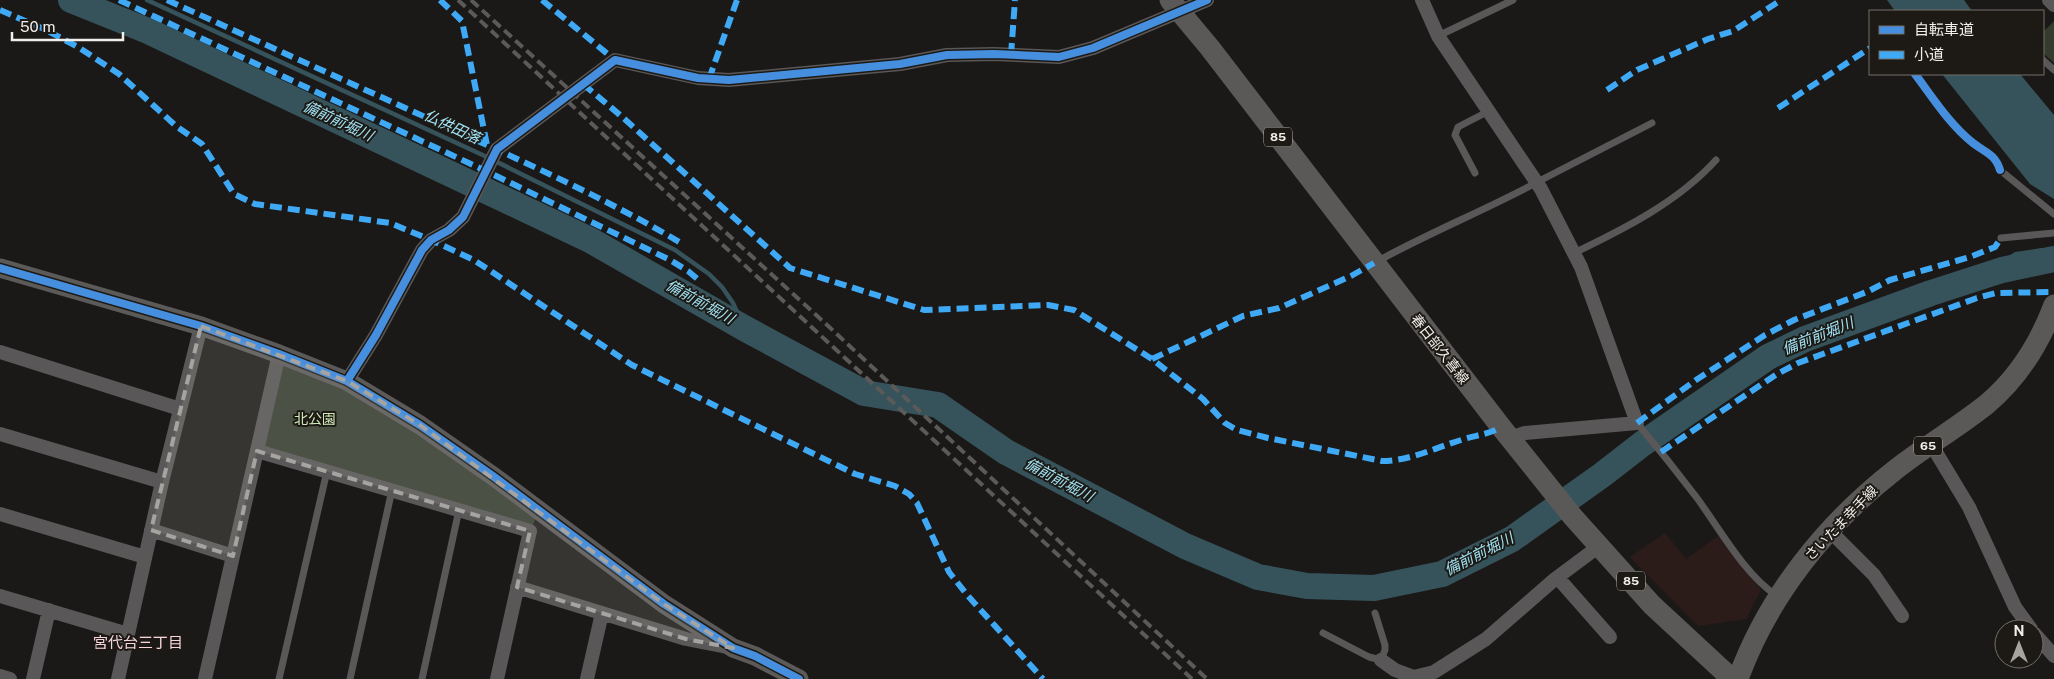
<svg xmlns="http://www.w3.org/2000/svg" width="2054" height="679" font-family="'Public Sans','Noto Sans JP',sans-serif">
<rect width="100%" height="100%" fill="#1b1917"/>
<!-- commercial -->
<path fill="#2c1c19" d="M1665 533 1686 559 1718 536 1761 590 1746 619 1698 626 1630 557Z"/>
<!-- green -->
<path fill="#353c2d" d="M2054 21V63L2043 53V32Z
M279 354 347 381 539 511 530 531 257 451Z"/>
<!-- water -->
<path fill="#36535b" d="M1887 0H1964L1972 11H1895Z
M1942 74H2020L2054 115V199L2030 184Z
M2042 248H2054V269L1968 281 2015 252Z"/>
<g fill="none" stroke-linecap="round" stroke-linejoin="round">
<!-- stream -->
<path stroke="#36535b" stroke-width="4.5" d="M147 0 487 157 675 250 709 274 722 287 733 303 744 328"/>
<!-- river -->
<path stroke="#36535b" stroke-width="26" d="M71 0 148 31 590 240 744 328 864 393 938 405 1006 452 1185 546 1258 577 1307 586 1374 588 1442 574 1512 539 1602 475 1642 444 1768 357 1805 339 1931 293 2002 270 2054 259"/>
<!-- lane -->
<path stroke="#595757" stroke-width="7" d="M1438 36 1513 0
M2043 60 2054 70
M2000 170 2054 214
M1475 173 1455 135 1458 127 1489 111
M2001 238 2054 233
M1574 253C1624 229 1678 202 1716 160
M1378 261C1432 231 1491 208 1545 178L1652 123
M1637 423C1658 448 1678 473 1697 498 1719 528 1745 575 1776 595
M1323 633 1369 657 1381 660 1385 650V645L1375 613
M279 679 327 471
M350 679 392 490
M422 679 459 510"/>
<!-- street -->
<path stroke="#595757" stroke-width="14" d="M1422 0 1438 36 1541 189 1581 267 1637 423 1525 433 1510 438
M2049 0 2054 5
M0 352 180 409
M347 381 376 335 422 250 431 240 449 230 463 217 497 149 615 60 698 78 729 80 900 64 947 55 994 54 1059 57 1093 48 1207 0
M0 434 162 482
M1931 444 1969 507 2015 607 2031 629
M257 451 530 531 497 679
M0 514 145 557
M151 530 233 556
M1830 531 1874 575 1902 616
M1558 578 1610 637
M517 587 686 639 727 647
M0 596 128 634
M2034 633 2054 656
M1381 660 1395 670 1414 677 1434 672 1486 639 1555 579 1598 547
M0 676 10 679
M33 679 49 610
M118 679 162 482 201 326
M205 679 279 354
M587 679 602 613"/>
<!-- secondary -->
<path stroke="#5c5a59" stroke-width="19" d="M0 268 201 326 279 354 347 381 420 425 493 476 664 604 733 648 755 656 799 679"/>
<!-- primary -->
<path stroke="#5a5958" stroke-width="21" d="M1170 0 1210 48 1501 427 1573 517 1652 605 1732 679
M1738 679C1768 596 1826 524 1895 470 1924 447 1957 428 1987 404 2018 378 2040 342 2054 305"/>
<!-- rail -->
<path stroke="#5b5a58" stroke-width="4" stroke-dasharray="10 5" stroke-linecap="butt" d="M458 0 1192 679
M471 0 826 324 1207 679"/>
<!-- quiet -->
<path stroke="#3fa9f5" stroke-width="6" stroke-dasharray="12 6" stroke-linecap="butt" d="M119 0 486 171 670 260 688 271 701 282
M167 0 487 145
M440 0 462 21 487 145C552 175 619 206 681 243
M542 0 615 60
M0 10 44 29 78 47 119 74 176 126 202 144 234 194 255 204 390 223 431 240 474 260 632 365 855 474 895 486 909 494 917 503 949 572 968 596 1043 679
M1011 55 1015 0
M709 79 737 0
M583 84 620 115 790 268 924 310 1048 305 1074 310 1152 359 1203 399 1225 423 1237 430 1268 438 1382 461C1409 461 1435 448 1461 440 1475 435 1488 435 1501 427
M1607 90 1637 70 1708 39 1733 31 1781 0
M1778 108 1870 48
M1152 359 1243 316 1279 308 1351 276 1374 263
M1637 423 1696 380 1765 335 1794 320 1869 291 1890 280 1970 257 1995 247 2001 238
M1661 452 1777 374 1798 363 1977 298 1996 293 2054 292"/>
<!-- cycleway casing -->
<g stroke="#1d1a15" stroke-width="11">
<path id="cycleway" d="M1915 74C1933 98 1950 125 1973 143 1986 153 1995 154 2000 170
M0 268 201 326 279 354 347 381 420 425 493 476 664 604 733 648 755 656 799 679
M347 381 376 335 422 250 431 240 449 230 463 217 497 149 615 60 698 78 729 80 900 64 947 55 994 54 1059 57 1093 48 1207 0"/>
</g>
<!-- cycleway -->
<use href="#cycleway" stroke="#468fdf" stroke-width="8"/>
</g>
<!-- marked area -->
<path fill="#a6a4a1" fill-opacity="0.2" stroke="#a6a4a1" stroke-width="4" stroke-dasharray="10 6" stroke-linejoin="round" d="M201 326 347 381 420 425 664 604 733 648 686 639 517 587 530 531 257 451 233 556 151 530Z"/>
<g text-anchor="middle" stroke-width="4" stroke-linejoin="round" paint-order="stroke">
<!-- shield labels -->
<g fill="#1d1a15" stroke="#b1afab" stroke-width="1">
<rect x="1264" y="127.5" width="28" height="19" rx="4"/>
<rect x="1914" y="436.5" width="28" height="19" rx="4"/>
<rect x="1617" y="571.5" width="28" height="19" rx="4"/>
</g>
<g font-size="12" font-weight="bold" fill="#f1efeb">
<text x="1278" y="141">85</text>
<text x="1928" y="450">65</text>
<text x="1631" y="585">85</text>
</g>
<!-- street labels -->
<g font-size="14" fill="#f1efeb" stroke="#1d1a15">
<text transform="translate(1440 349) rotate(52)" y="5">春日部久喜線</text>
<text transform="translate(1841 523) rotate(-46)" y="5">さいたま幸手線</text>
</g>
<!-- park labels -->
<g font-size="14" fill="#d0e9b8" stroke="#1d1a15">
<text x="315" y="424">北公園</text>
</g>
<!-- water labels -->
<g font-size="15" font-style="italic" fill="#a0e2f4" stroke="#1d1a15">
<text transform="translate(338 121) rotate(25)" y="5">備前前堀川</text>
<text transform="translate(452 127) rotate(25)" y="5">仏供田落</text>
<text transform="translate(700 302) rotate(29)" y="5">備前前堀川</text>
<text transform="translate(1818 336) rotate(-22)" y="5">備前前堀川</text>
<text transform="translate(1059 480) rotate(28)" y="5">備前前堀川</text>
<text transform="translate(1479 554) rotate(-27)" y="5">備前前堀川</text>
</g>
<!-- neighbourhood labels -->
<g font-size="15" fill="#f6d5e1" stroke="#1d1a15">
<text x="138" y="648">宮代台三丁目</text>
</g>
</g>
<!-- legend -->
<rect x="1869" y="10" width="175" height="65" fill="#1d1a15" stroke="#726f6b"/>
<rect x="1879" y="26" width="25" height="8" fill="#468fdf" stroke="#726f6b"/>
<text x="1914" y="35" font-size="15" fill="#f1efeb">自転車道</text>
<rect x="1879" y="51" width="25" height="8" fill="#3fa9f5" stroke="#726f6b"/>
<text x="1914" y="60" font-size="15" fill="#f1efeb">小道</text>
<!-- north arrow -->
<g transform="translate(2019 644)"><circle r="24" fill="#1d1a15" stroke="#726f6b"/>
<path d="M0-4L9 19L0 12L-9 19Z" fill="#a6a4a1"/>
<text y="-8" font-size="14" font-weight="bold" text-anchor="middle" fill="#f1efeb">N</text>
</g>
<!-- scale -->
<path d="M12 32v8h111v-8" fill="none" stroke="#f1efeb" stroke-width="2.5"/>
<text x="20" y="32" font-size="15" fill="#f1efeb" stroke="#1d1a15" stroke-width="4" paint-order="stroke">50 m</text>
</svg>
